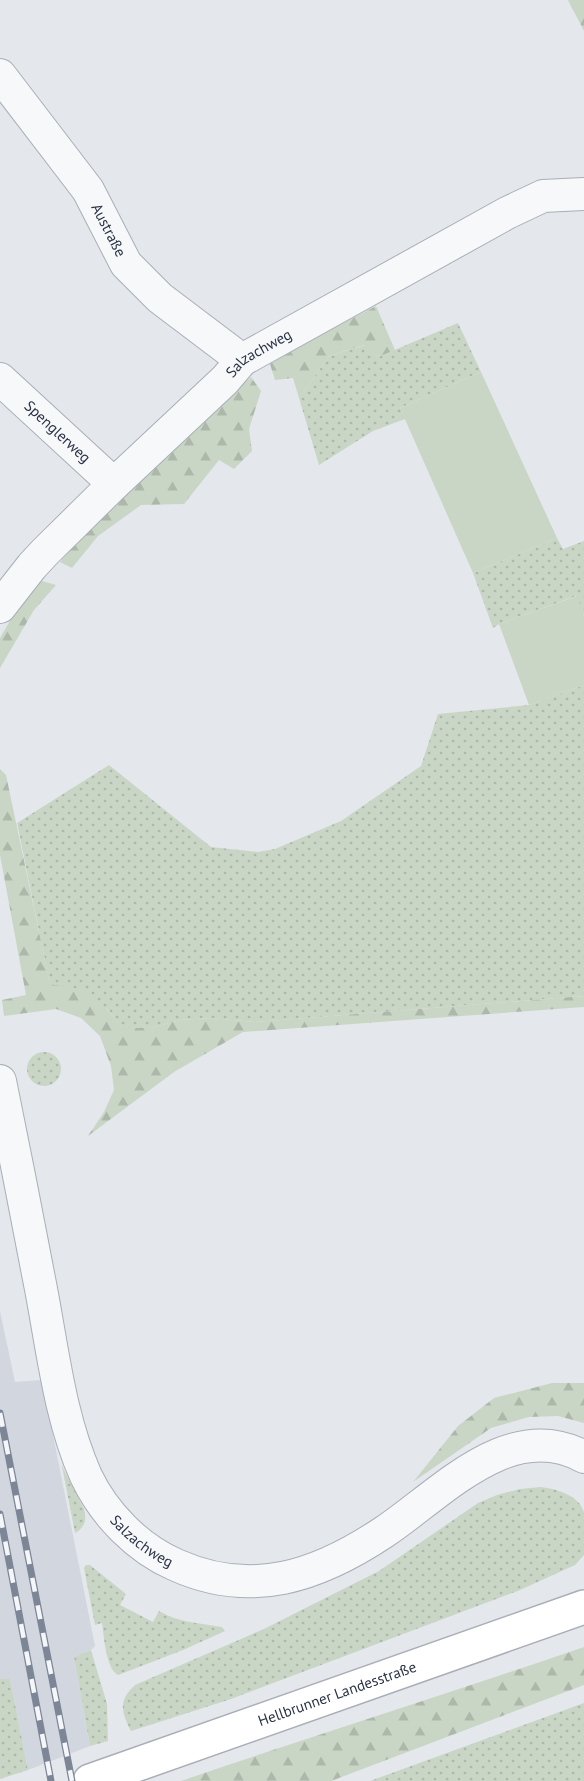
<svg xmlns="http://www.w3.org/2000/svg" width="584" height="1781" font-family="'PT Sans',sans-serif">
<defs>
<pattern id="green-dots" width="8" height="8" patternUnits="userSpaceOnUse" patternTransform="scale(1.5)"><rect width="8" height="8" fill="#c9d6c5"/><path d="M2 2h.1M6 6h.1" fill="none" stroke="#adb8ab" stroke-width="1.8" stroke-linecap="round"/></pattern>
<pattern id="forest-firs" width="22" height="20" patternUnits="userSpaceOnUse" patternTransform="scale(1.5)"><rect width="22" height="20" fill="#c9d6c5"/><path d="M5 1l3.5 6h-7zM16 11l3.5 6h-7z" fill="#adb8ab"/></pattern>
</defs>
<rect width="100%" height="100%" fill="#e4e7ec"/>
<!-- built -->
<path fill="#d2d6de" d="M0 1311 15 1382 42 1380 95 1646 91 1650 74 1657 90 1746 28 1770 10 1679H0Z"/>
<!-- green -->
<path fill="url(#green-dots)" d="M458 323 481 372 400 408 405 419 373 431 319 465 299 398 329 356 365 345 378 357Z
M557 538 563 549 584 541V616L576 596 499 624 493 628 473 573Z
M584 685V996L255 1022 210 1018 180 1020 151 1028H123L108 1010 76 989 50 985 17 823 109 765 211 847 258 852 275 849 341 821 421 766 438 714 529 705Z
M27 1069a17 17 0 1 1 34 0a17 17 0 1 1-34 0Z
M62 1466 84 1509C87 1519 85 1528 75 1533Z
M541 1487C556 1489 579 1495 584 1512 584 1523 584 1543 584 1555L575 1565 520 1590 231 1699 131 1731C121 1711 118 1701 135 1685L264 1629 379 1571 478 1503 497 1495 520 1489Z
M86 1565H90L126 1594 120 1605 153 1622 159 1611C179 1623 200 1623 222 1627L225 1631 183 1650 118 1675C106 1669 104 1637 102 1623L95 1625 84 1568Z
M91 1650 107 1704 108 1741 90 1746 74 1657Z
M0 1679H10L28 1770 0 1779Z
M584 1703V1781H370Z"/>
<!-- forest -->
<path fill="url(#forest-firs)" d="M568 0H584V31Z
M376 306 395 350 378 357 364 345 329 356 299 398 293 378 275 380 270 364 309 341Z
M251 377 261 391 249 429 252 451 234 469 219 460 184 504 141 505 98 536 72 568 60 562 81 537 183 438Z
M42 581 56 585 34 610 0 668V638L15 612Z
M0 769 6 775 50 984C58 986 67 986 74 988 94 993 111 1013 123 1028H151L180 1020 210 1018 255 1022 584 996V1007L243 1032 174 1072 88 1136 104 1112 114 1090 111 1066 100 1036 81 1018 56 1009 4 1016 2 1000 26 995 0 855Z
M552 1383H584V1423L558 1416 529 1417 491 1428 413 1482 458 1426 494 1398Z
M584 1647V1685L331 1781H181C315 1735 450 1693 584 1647Z"/>
<!-- pitch -->
<path fill="#c9d6c5" d="M481 372 557 538 473 573 400 408Z
M577 596 584 616V685L529 705 499 624Z"/>
<g fill="none" stroke-linecap="round" stroke-linejoin="round">
<!-- street casing -->
<g stroke="#a9aeb7" stroke-width="34">
<g id="street">
<path id="s1" d="M0 75 88 190 126 264 160 298 242 360"/>
<path id="s2" d="M0 379 114 484"/>
<path id="s3" d="M0 607 32 566 45 552 114 484 225 380 242 360 507 213 543 196 584 194"/>
<path id="s4" d="M0 1081C14 1150 28 1220 41 1289 53 1352 60 1418 86 1476 104 1514 137 1548 176 1565 252 1599 318 1576 384 1532 441 1494 510 1416 584 1457"/>
</g>
</g>
<!-- secondary casing -->
<g stroke="#a9aeb7" stroke-width="36">
<g id="secondary">
<path id="s5" d="M90 1781 584 1607"/>
</g>
</g>
<!-- street -->
<use href="#street" stroke="#f7f8fa" stroke-width="32"/>
<!-- secondary -->
<use href="#secondary" stroke="#fff" stroke-width="33"/>
<!-- rail casing -->
<g stroke="#7d8696" stroke-width="7">
<path id="rail" d="M0 1413 72 1781
M0 1514 51 1781"/>
</g>
<!-- rail -->
<use href="#rail" stroke="#f4f6f9" stroke-width="4.5" stroke-dasharray="14" stroke-linecap="butt"/>
</g>
<g text-anchor="middle" stroke-width="4.5" stroke-linejoin="round" paint-order="stroke">
<!-- street labels -->
<g font-size="15" fill="#2b3445" stroke="#f4f6f9">
<text dy="5" stroke="none"><textPath href="#s1" startOffset="190">Austraße</textPath></text>
<text dy="5" stroke="none"><textPath href="#s3" startOffset="364">Salzachweg</textPath></text>
<text dy="5" stroke="none"><textPath href="#s2" startOffset="78">Spenglerweg</textPath></text>
<text dy="5" stroke="none"><textPath href="#s4" startOffset="492">Salzachweg</textPath></text>
<text dy="5" stroke="none"><textPath href="#s5" startOffset="262">Hellbrunner Landesstraße</textPath></text>
</g>
</g>
</svg>
